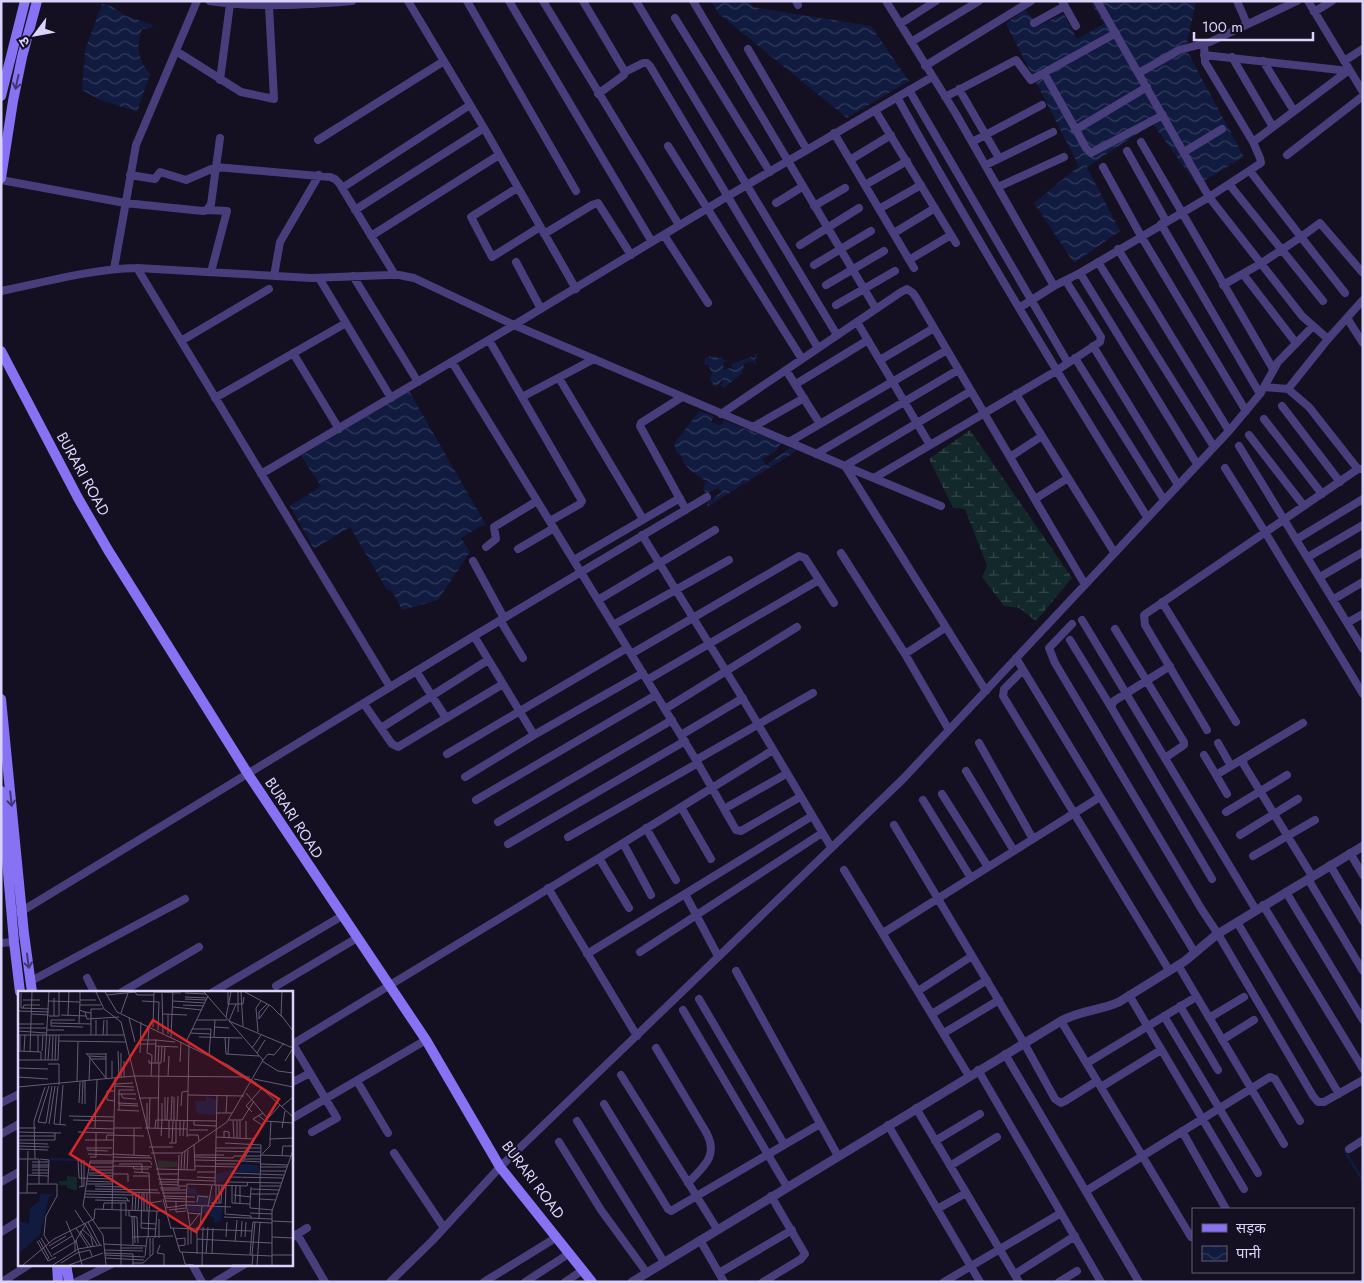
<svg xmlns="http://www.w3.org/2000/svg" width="1364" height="1283" font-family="Jost,'Noto Sans Devanagari',sans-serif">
<defs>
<pattern id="wetland-marsh" width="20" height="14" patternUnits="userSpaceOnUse" patternTransform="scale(1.25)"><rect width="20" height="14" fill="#13282a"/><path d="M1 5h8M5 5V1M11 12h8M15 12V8" fill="none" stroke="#35464a"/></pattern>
<pattern id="water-waves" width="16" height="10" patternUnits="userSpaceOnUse" patternTransform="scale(1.25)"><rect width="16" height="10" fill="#101b3f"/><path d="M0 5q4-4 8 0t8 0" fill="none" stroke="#323b5c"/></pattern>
</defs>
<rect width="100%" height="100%" fill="#140f21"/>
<!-- wetland -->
<path fill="url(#wetland-marsh)" d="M970 430 1072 578 1036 621 1019 608 1004 606 982 577 987 566 965 509 953 508 929 459Z"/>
<!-- water -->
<path fill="url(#water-waves)" d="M711 1H750L753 7 871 26 909 81 847 118 719 14Z
M1090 1H1196L1186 49 1244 157 1197 185 1153 124 1087 167 1120 231 1074 263 1034 203 1079 166 1006 24 1024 9 1040 25 1064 14 1077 39 1104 24Z
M102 4 111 6 124 15 153 25 151 28 142 29C136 47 137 59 150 74L137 112 98 99 82 90 85 50Z
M755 353 758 354 755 360 756 364 755 365 754 362 752 361V363L750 361 744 364C744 365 743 371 743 372 742 374 727 385 724 388L720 385 723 383 722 379 718 386 712 385 713 383 710 380 712 373 708 365H704L705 358 710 356 712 358 714 356 718 358 722 357V359L728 361 724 362 723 369H726L728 368 733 369 731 364 751 357 754 358Z
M409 391 486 525 479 527 461 538 470 552 438 600 402 610 392 591 387 590 350 527 314 549 290 506 321 486 301 456Z
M699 411 714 416 711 422 719 425 723 423V420L781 443 776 451 762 459 766 465 790 448 798 450 707 507 708 502 722 492 718 488 706 494 703 488 706 481C697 475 683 468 682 456L677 453 674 444Z"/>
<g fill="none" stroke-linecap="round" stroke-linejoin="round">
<!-- stream -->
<path stroke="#101b3f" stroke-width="2.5" d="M1345 1151 1363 1181"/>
<!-- minor -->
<path stroke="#483e7b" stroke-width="8" d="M210 1C258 8 304 5 352 1
M408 1 484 128 576 289
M467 1 576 191
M509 1 652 242
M543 1 679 225
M583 1 625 72 624 75 598 94
M636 1 837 335
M693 1 876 309
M796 1 798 5
M886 1 956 114 1054 286 1080 273 1209 197 1302 316 1328 339
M1062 1 1076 26
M1097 1 1209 197 1261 163 1260 158 1253 142
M1237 1 1247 24
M1308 1 1363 92
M1314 12 1332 1
M675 18 770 172
M1034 23 1065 6
M900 24 936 1
M911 42 979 1
M1204 44 1205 62 1253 142 1349 70
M748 49 807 150
M176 51 241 92 274 99 269 6
M1204 55 1340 70 1345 72
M1232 57 1273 127
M1263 61 1294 111
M1344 61 1363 49
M925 66 1031 1
M625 72 643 63H647L650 66 818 348
M1044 73 1086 148 1091 153 1163 115
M1139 73 1179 50 1210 42 1297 1
M220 80 230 4 229 1
M959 89 999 158
M909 90 1068 363
M897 97C976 240 1061 379 1147 517
M945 97 1016 60 1031 80 1116 33
M875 110 956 243
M1075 130 1147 87
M834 133 914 268
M318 140 444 61
M972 142 1042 105
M1141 142 1273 369
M668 146 802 359
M1127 151 1166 221
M1184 152 1222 129
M1287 155 1363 96
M850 160 891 135
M986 165 1053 132
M1103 167 1141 236 1246 411
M130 175 155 179 160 172 186 180 216 167 330 177 335 179 339 183 395 275
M1 180 125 203 203 211 207 210 211 204 220 138
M1229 184 1323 301
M865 185 907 161
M998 187 1064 157
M342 188 470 105
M517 188 471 217 492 257 540 227
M776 203 802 187
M814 206 845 188
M879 209 921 185
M207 210 227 211 211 272
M355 210 484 128
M1161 224 1260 394
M894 233 935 208
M544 234 592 205 598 203 631 255
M664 235 708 303
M371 236 499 155
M800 245 859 208
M1118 249 1229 431
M909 260 951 235
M516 262 541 309
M1098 262 1214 447
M814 265 871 231
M137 268 390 687
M114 269 136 145 197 1
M1080 273 1197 464
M1243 274 1296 343
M274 276 280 242 319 175
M353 276 418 382
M319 278 391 398
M826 285 884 251
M1223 285 1260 264 1301 237 1250 171
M1 291C46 282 91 269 137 268L311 278 389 275H399L414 278 514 325 845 466 986 691
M1345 293 1301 237 1320 223 1362 272
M836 305 895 271
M1019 308 1054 286
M1347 318 1363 343
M857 322 930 445
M489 340 582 501 580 504 550 521
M181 341 269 289
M1093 346 1178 485
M293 353 339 429
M1075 358 1164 500
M880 360 934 328
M452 362 696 760 724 809 786 774
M786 370 820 424
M559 378 643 519
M796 384 868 340
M1264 387 1288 389 1328 339 1363 300
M1288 389 1309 407 1353 463 1358 469H1361
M1016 394 1114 552
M522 397 594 359
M682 397 641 423 640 426 686 510
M215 398 346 323
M1282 406 1340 482
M721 414 901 292 907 289 913 293 917 299 1084 583
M1264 419 1322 494
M753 427 804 398
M1249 435 1304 506
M789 442 947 350
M1239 446 1363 649
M816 454 958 370
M1010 457 1042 436
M845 466 971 391
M847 467 941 506
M1225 468 1265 532 1363 694
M261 474 514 325 728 196 932 77
M874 478 1056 371 1100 342 1101 337 1066 281
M1035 499 1068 478
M642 535 737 689 831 847
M1297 539 1363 499
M486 547 496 539 494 527 537 501
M518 549 554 528
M841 553 905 654 949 730
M1308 557 1363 525
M574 560 680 498
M473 561 504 618
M1320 577 1363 552
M1334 599 1363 582
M598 600 715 530
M1162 602 1236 722
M500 620 523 658
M1082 620 1256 910
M1347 623 1363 614
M1072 624 1049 648 1055 663 1202 910 1218 934 1313 1096 1318 1102H1324L1363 1080
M613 625 729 560
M1115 629 1184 742V745L1165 758
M474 636 534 735
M1070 640 1111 707
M631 654 799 556 805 558 834 603
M905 654 945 628
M1016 658 1195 953
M1170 666 1114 701 1111 707 1212 879
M1023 670 1004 689 1003 696 1169 970
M416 671 446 718
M647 680 819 580
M364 704 392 744 398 747 503 684
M665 709 797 627
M1303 723 1246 757 1243 760 1244 765 1312 876
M381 728 488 660
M1207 730 1145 625 1144 615 1358 469
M681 735 743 698
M979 743 1033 839
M1218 743 1231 766
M447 754 627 648
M1204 755 1216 775
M696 760 813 693
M966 771 1014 851
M465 777 534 735 643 673
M942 794 988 867
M1227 794 1216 775 1246 757
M476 800 656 695
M923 800 971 878
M681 807 711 859
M724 809 736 830 741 831 800 797
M1226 812 1287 775
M498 822 672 720
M894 825 1024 1043 1055 1099 1061 1103 1065 1101 1097 1081
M646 828 676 880
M1240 835 1298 799
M568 837 698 763
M623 843 651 895
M508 844 685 741
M1350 853 1363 875
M1253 856 1315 820
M599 858 629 908
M1330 865 1363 921
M844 870 969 1076
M1308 879 1363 971
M548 888 637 1036
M1286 892 1363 1020
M685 894 718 956
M1263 905 1363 1069
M17 912 22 911 474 636 707 497
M1237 922 1339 1094
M883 933 1100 797
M1 943 14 942
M640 952 822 833
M587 954 812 816
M1178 965 1284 1144
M736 971 838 1156
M87 978 94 992
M31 981 185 899
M276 986 357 938
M918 991 972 956
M122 992 199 947
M213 992 342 916
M1129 995 1244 1189
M699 999 784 1144
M1180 1006 1218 1070
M683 1010 787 1187
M932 1014 987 980
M1164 1016 1258 1173
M1209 1018 1244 997
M1061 1021 1191 1237
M944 1033 999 1000
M1222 1040 1254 1020
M291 1041 337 1118 312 1132
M293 1044 599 858 773 750
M656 1048 706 1132C719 1156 704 1166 688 1183
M1005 1054 1139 1282
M1087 1063 1196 997
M978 1070 1101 1282
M621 1075 717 1229
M357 1081 388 1133
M291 1083 310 1073
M1101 1087 1161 1050
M1 1103 19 1094
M604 1104 668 1209 671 1211 820 1124
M916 1108 1019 1282
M291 1119 426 1040
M577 1121 664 1262
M888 1125 980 1282
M1182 1131 1226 1209
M1 1134 19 1124
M935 1141 980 1114
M559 1142 601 1210 647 1273
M1349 1149 1363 1140
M394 1153 444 1228
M950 1166 997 1137
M1 1182 19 1172
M1086 1191 1270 1077 1275 1079 1300 1121
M937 1209 966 1193
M1 1232 19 1221
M297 1234 325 1282
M291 1238 307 1228
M700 1240 724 1282
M192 1264 202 1282
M719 1273 792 1230
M1015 1274 1075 1236
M2 1282 30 1264
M76 1282 112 1264
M215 1282 245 1264
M390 1282 432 1241 500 1167 903 779 1229 431 1260 394 1278 362 1313 326
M484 1282 557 1237
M525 1282 570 1253
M565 1282 583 1270
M763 1282 801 1259 805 1254 771 1196
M944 1282 1061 1213
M1059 1282 1077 1271"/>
<!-- tertiary -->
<path stroke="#483e7b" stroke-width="9" d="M632 1282 1061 1021C1081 1010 1099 1011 1119 1002L1185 961 1216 935 1363 846"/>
<!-- secondary -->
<path stroke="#8672f3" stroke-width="10" d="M1 96 25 1
M1 178 13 101 22 57 37 1
M1 351 78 498 108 550 248 774 426 1040 500 1167 592 1282
M1 699 24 934 32 992
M1 791 14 942 20 992
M57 1264 58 1282
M66 1264 69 1282"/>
</g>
<!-- one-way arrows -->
<defs><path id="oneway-shaft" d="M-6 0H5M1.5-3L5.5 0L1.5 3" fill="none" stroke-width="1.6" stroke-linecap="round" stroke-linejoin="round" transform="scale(1.25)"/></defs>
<g stroke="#423775">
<use href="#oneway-shaft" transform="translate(17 82) rotate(102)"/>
<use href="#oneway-shaft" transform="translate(11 799) rotate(84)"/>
<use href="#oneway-shaft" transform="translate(28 961) rotate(82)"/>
</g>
<g text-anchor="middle" stroke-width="4" stroke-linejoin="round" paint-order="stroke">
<!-- street labels -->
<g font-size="15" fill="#dcd3fb" stroke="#140f21">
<text transform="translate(83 474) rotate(61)" y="5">BURARI ROAD</text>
<text transform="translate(294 818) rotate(57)" y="5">BURARI ROAD</text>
<text transform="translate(533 1180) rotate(53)" y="5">BURARI ROAD</text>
</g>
</g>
<!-- overview -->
<g transform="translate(18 991)">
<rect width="275" height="275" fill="#140f21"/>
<path d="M140 169 159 171 160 176 139 177ZM49 185 59 186V200L49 197V194H41V190H49Z" fill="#13282a"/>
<path d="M188 105 198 109V124L180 123 178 120 177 110H188ZM222 173 240 174 241 181H214L205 191 198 192V183L221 177ZM170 197H178L179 203 197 205 191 214 205 215 203 230 196 232V227L184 221 170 220V214L178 213V204L170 203ZM22 203H37L31 206 22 244 0 263V230L11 233 12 217 21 210Z" fill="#101b3f"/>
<path fill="none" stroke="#101b3f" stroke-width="2.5" d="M32 168 60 169"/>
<path fill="none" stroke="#645d78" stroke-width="1" d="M78 1 86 18 103 31 149 216M87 1 99 21 210 74 238 92 275 126M136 1 163 2M186 1 245 69M210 1V13H225L226 6M220 1V21M223 1 225 35M227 1 253 15 264 26M264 1 263 24 275 40M3 2V17L31 18M144 2 145 42M167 2 188 3M89 4 117 1 119 4H136M167 6 189 7M167 8 188 9M5 9H22M62 9H78M31 10 62 11V1M124 10 141 11 140 39M155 10 187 12M62 14H83M165 14 186 15M155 16 184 19M5 17 6 14H22M61 19 67 21 69 28 101 26M0 20 31 21M67 21 73 22V44M73 22V18H85M103 22 110 2M14 23 31 24M145 23 169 24M43 24 68 25M50 24 51 1M31 25H41V1M36 25V7M208 26 213 1M111 27 117 51M241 28 251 14M241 28V21L249 13M57 29H33V35L65 36M179 29H209M211 30 275 57 267 70M211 30 218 13M33 32 73 33M61 32 62 11M0 33H26M131 36 129 62 134 64M135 36 136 1M196 36 211 37M0 37H29M174 38H193L191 64M29 39H46M0 40 28 42M240 41 238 17 243 10M172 42 192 43M150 43V24M0 44H28M2 44V60M28 44H106M78 44V29M85 44 86 29M89 44V29M153 46 155 1M181 46 224 47M196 46 197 29M207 46 208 63 241 65M122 49H138M41 50 108 51M168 51 190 5M122 53H138M138 55 160 56M234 57 243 44M0 60 23 61V69M6 60 7 44M12 60 14 1M24 60 25 44M100 60 101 87M20 61V44M68 62 88 87M88 62V88M103 62V86M122 62 123 31M239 62 247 49M69 63H88M210 63 211 46M71 65 88 66M73 68H88M0 69H40L41 44M27 69 31 1M30 69 32 44M34 69 35 44M37 69 38 44M131 69V72H143L144 56M94 70V87M244 70 260 80 275 82M146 71 147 56M162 71 163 51M137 72 138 49 157 51M140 72 141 55M30 73H41V94M0 77 30 78M133 85 134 64M150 85 151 65M0 86 30 88M106 86V70M236 88 275 96M71 89 72 66M59 90 60 50M97 93 115 92M31 95 20 131 28 132 34 95M40 95 36 133 48 134M97 95 116 96M0 96 116 85 232 86M228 102 249 127M100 103H118M103 103 105 107 118 108M170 104 226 105M121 107H141M97 110 89 109V100H97M61 112 62 91M100 112 120 113M129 112V137M64 113 65 90M67 113V90M101 114 120 115M163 115 164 101 170 100M263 116 275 106M99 119 121 120M101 119V99H116M234 121 228 115 244 97M198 122H214M208 122 209 104M240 124 247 130 275 132M51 125 96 126M55 129 96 130M144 129V112M147 129V106M149 129 150 106M153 129 154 105M156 129V106M159 129 160 105M211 129H224L236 110M176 130V134L198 135M215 130 216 147M219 130V147M222 130V147M228 130V147M253 130 252 148 275 147M31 133 37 95M42 133 45 94M244 134 235 128 245 122M0 137H18M67 137 96 138M77 137 79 89M96 137H124M116 137V164M127 137 169 138M131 137 132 107M137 137 138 129 198 130M140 137 141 72M264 137 267 120M171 139H190M0 141 43 142M60 141 96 142M169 144H180L181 150M0 145H37M143 145 144 129M162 145V129M165 145 166 130M169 146 171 53M198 146 236 148M151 147V129M206 147V140L211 141V147M0 149H37V142M67 149H96M88 149 89 144 126 145M0 152 30 153M151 152H158V129M154 152 155 129M207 152 243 154 241 228M0 155 31 156M131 156H155M68 157H94M198 157H243M0 158 30 159M69 159 90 160M198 160 243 161M133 162H164L209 131 245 69 250 63 256 64 266 52M70 163 94 164M94 163 132 165M244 163 252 155V148M161 164 160 195H168M177 164H206M243 164 273 165M264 164 265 155H275M216 165H243M72 166H78V141M95 166 134 167M177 166 215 167 216 165M0 168H21V193M17 168 16 130 27 96M22 168 31 169 30 192M226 168H243M60 169 61 187 95 188M63 169 64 196M177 169 225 170M14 171H30M243 171 225 170 244 134 262 114M72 172H95M101 173H124V182M197 173H218M243 173 270 174M14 174H31M95 175 134 176M115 175 116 178H131M177 175 220 176M14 176H31M72 176H95M242 176H269M138 178 177 179 176 153M14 179H31M72 179H95M163 179 164 162M166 179 167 160M169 179 170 159M242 180H268M116 181 131 182 132 212M179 181H197M14 182H30M71 182H95M215 182 266 184M95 183H110V191M139 183H160M10 184 30 185M71 184 95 185M115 185H131M179 186 197 187M212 186 265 187M140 188 197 190M69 190 95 191M141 191H160M210 191 264 192M9 193H39V205L28 225 26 244 31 252M69 193H95M141 193 160 194M197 194 199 104M208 194 207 223 233 225V227M77 195 104 196M214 195V212L232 213 233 196M242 195H263M61 196 66 195V169M142 197H162M77 198 140 199M233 198 261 199M143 199H168M68 200 142 202M0 202H19M9 202 10 160M124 202 123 237 138 238M144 202H168M67 203 115 204M233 203H260M216 204 233 206M145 205 177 206M66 206 109 207 110 210M146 207 168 208M145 208 153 238M242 208 258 209M77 209 112 210M147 210 177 211M158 210V221L168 220M179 211 180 205 190 206M193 212H203L204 194M198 212V194M201 212V194M217 212 218 194M222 212V195M232 213V217L255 219M190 215 194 194M147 217 168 214 169 193 229 195 230 191M57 219 66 233M85 219 86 212H108V225M94 219 97 87M111 219V225L119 226 120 252M114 219 115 202M117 219 118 202M120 219 121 202M151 219 168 217M126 220V202M129 220V202M170 222 168 214 213 216M232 222 254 223M114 225 115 254M116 225 117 252M206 226 254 228M141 228V247M254 230 275 231M70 231 82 254M123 232 138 233M67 233 79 254M172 235 182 222M170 236V254M172 236 170 222 183 223M182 236 184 215M58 237 70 256M80 237H103M153 237 234 240 235 231 254 232M155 237 162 261 254 265M64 238 73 246 75 255M62 240 73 256M114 246 155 245M208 246 209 231M223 246 224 230M227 246 228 231M254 246 275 247M23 247 34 266M130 247 131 220H148M132 247V265M137 247 139 220M158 248 167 247V254L160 255M179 248 233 251 234 240M21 249 31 267 29 268M58 249 60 258 84 254M19 250 30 270 38 266M217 251 219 229M86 253 128 255M173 253V236M142 254 139 262 146 263V274M31 255 48 245M103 257H125M33 258 54 245M86 259 125 260M57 261V251L68 233M164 261 167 273 176 274M86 262 115 263V274M179 263V236M188 263 190 236M194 263 195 237M35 264 57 251 48 230M87 264 127 266M232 264 233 251 254 252M234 264 237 231M254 264H275M127 265 129 247M87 267 126 269M43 272 59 262 72 259 74 265M115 272H125L135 263V247M5 274 36 248 76 228 77 218 131 220 132 212 144 210M35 274 60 258 64 274M51 274 85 262M88 274 85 244 65 215 72 170H132L134 174M103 274V212M184 274 185 236M214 274H234L235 264M239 274 242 231M254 274V220L275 159"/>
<path fill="#d62828" fill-opacity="0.15" stroke="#d62828" stroke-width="2.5" d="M135 29 261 108 178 241 52 163Z"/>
<rect width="275" height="275" fill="none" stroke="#dcd3fb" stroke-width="2.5"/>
</g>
<!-- border -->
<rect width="1364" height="1283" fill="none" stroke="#dcd3fb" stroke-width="5"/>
<!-- legend -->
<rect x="1192" y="1208" width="162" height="65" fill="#140f21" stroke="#645d78"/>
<rect x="1202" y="1224" width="25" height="8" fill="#8672f3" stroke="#645d78"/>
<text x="1236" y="1233" font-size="15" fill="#dcd3fb">सड़क</text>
<rect x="1202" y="1246" width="25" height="15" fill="url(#water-waves)" stroke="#645d78"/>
<text x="1236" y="1258" font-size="15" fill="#dcd3fb">पानी</text>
<!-- north arrow -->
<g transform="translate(35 35) rotate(238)" stroke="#140f21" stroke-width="4" paint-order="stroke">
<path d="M0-4L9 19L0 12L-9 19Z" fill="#dcd3fb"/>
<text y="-8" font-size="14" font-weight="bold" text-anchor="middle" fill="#dcd3fb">उ</text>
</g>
<!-- scale -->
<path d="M1194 32v8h119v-8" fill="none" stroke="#dcd3fb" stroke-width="2.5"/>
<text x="1202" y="32" font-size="15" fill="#dcd3fb" stroke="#140f21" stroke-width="4" paint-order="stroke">100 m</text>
</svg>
